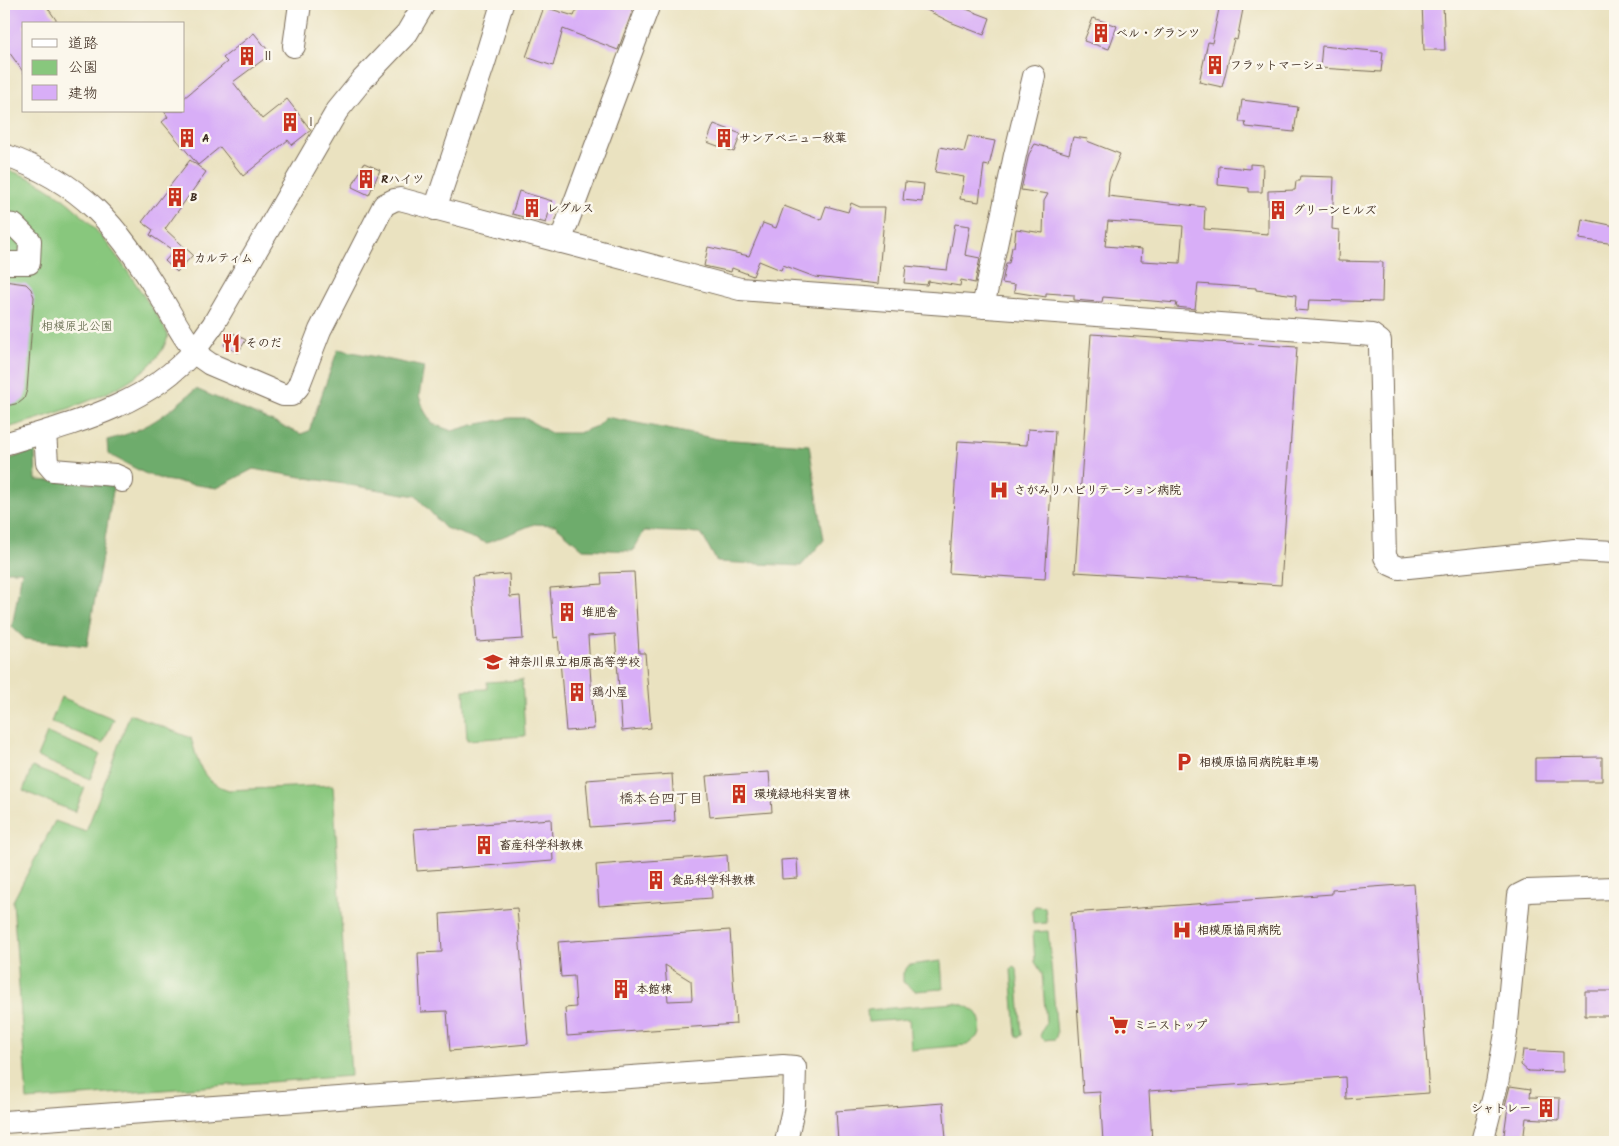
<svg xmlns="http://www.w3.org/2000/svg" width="1619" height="1146" font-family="Kalam,'Klee One',sans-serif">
<rect width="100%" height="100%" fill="#fbf7ec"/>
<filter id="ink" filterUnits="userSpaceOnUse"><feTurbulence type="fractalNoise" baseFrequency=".02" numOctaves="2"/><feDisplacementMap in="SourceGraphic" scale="10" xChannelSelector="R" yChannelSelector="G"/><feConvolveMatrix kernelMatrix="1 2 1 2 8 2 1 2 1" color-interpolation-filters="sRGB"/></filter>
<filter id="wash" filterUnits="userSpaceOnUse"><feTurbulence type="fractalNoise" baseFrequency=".0096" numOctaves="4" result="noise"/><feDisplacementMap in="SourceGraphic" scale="20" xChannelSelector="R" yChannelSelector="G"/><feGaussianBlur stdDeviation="1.12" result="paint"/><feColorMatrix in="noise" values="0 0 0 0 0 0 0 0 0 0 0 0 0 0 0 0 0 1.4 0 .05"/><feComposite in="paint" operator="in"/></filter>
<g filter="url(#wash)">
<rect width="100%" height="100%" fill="#eae2c0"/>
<!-- green -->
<path fill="#88c77d" stroke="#62784e" d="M4 169C66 185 105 237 138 287 148 303 161 319 168 336 155 388 50 415 4 429Z
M522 680 525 736 467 740 464 690 487 689V682Z
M61 697 114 719 103 743 51 722Z
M130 714 191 738C199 764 200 781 229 790L333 785 351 1076 27 1100 13 901 55 821 86 832Z
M47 733 100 754 90 779 37 757Z
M32 767 85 788 75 812 23 791Z
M1035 906 1045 907 1047 923 1033 924 1032 910Z
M1048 931 1057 1034 1055 1039 1044 1040 1040 1036 1046 1022 1042 973 1035 962 1033 932Z
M941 961 943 989 916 991 903 982V973L909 965Z
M1014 966 1017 969 1022 1035 1019 1037 1016 1035 1011 970Z
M954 1003C973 1005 985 1016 979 1035L967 1045 911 1050 909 1019 868 1022 867 1010Z"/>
<!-- forest -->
<path fill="#6eac6c" stroke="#546b45" d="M338 349 424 367 419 396 425 412 433 424 452 431 473 425 510 418H525L551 433H578L597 426 606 417 718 439 809 445 824 540 801 566 717 562 701 533 644 531 633 551 583 549 555 525 534 524 487 543 445 528 416 496 253 469 217 488 164 480 144 473 108 454 107 440C150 429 163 416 196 389L301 434 309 431Z
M35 450 36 480 114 485 87 646 25 639 12 627 22 571H4V461Z"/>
<g id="blocks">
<!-- building -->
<path fill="#d8aef7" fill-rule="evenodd" d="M4 4H45L59 24H24V73L4 45Z
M579 4H635L618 50 563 29 553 66 526 57 544 7 574 16Z
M915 4H953L990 18 984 35 950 22Z
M1220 4H1244L1237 40 1234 39 1222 87 1199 82 1208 42 1212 43Z
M1422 4H1443L1445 50H1424Z
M1093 18 1117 26 1109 49 1084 41Z
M254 33 271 54 233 82 262 119 287 99 311 130 292 145 288 140 243 176 220 147 198 165 162 122 168 117 164 111H184V98L227 62 223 58Z
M1322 46 1383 52 1381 72 1320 68Z
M1242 100 1298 107 1294 132 1246 127 1245 122H1239Z
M714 124 741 134 734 152 707 142Z
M968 136 995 141 989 166 984 165 979 202 960 199 964 177 935 172 940 147 964 152Z
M1073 137 1088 139 1087 141 1120 154 1109 181 1108 196 1205 207 1204 229 1268 234V191L1295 190 1296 181H1300L1301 176 1334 177 1332 229 1339 230 1338 261 1383 262 1382 302 1309 300 1308 311 1295 310 1296 295 1256 290V288L1198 284 1195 309 1176 307 1177 303 1103 297 1102 302H1098L1074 300V295L1046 293V297L1014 292 1015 285 1002 283 1006 263H1009L1012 247H1014L1016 229 1043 233 1044 201 1048 194 1021 190 1029 154 1035 144 1069 154ZM1108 221 1183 226 1180 263 1141 261 1142 249 1105 246Z
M190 160 206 172 165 229 193 255 177 272 165 261 174 251 150 235 153 230 142 222Z
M364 163 380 170 369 195 352 187Z
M1250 164 1263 165 1262 192H1249V188L1218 185 1219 166 1250 169Z
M905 182 924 184 922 202 903 200Z
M519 191 552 201 546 223 512 214Z
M851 203 860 207H885L878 284 815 277 783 265 781 270 759 261 753 276 732 268 731 272 704 266 708 247 749 256 763 223 776 228 784 206 821 220 826 206 848 212Z
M1582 219 1615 226V244L1579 239Z
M955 224 970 226 965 255 980 258 975 283 961 280 960 286 928 281 927 285 904 283 906 266 947 270Z
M4 281 26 284 31 289 34 297 27 390 24 399 19 403 11 405H4Z
M231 332 246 340 238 353 224 345Z
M1091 334 1297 347 1281 585 1075 572Z
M1028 429 1055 431 1045 579 949 573 958 441 1027 445Z
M634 572 639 653H645L651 728 622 731 615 634 588 636 594 729 566 731 558 637 554 638 550 588 602 584 601 573Z
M509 574 510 597 520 596 523 639 477 642 472 577Z
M1602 757V781H1535V758Z
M769 772 772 812 710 817 706 776Z
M672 774 675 821 590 827 586 780Z
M551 819 553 861 417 871 414 829Z
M727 855 728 872 719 873 720 880 711 881 712 898 599 906 596 865Z
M797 859 798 878 782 879 781 860Z
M1414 884 1429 1093 1346 1099 1345 1077 1149 1091 1152 1142H1103L1100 1092 1083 1093 1071 913 1332 894V890Z
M517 908 528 1044 450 1051 447 1011 421 1012 418 953 442 952 440 914Z
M730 930 736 1024 567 1036 565 1008 576 1007 574 976 561 977 558 942ZM665 965 691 981 692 1000 668 1001Z
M1585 991H1615V1016H1585Z
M1523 1050 1563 1052V1072L1528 1071 1521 1065Z
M1510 1086 1531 1089 1530 1097 1560 1098 1559 1120 1526 1118 1523 1142H1503L1508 1106H1505Z
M943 1103 946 1139 904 1142H838L836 1111Z"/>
</g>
</g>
<g filter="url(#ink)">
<use href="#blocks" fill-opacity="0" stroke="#786a57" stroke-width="1"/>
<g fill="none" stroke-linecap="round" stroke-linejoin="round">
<!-- minor casing -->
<g stroke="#786a57" stroke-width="24">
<path id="minor" d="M294 46 300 4
M4 155C82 182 117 225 159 294 172 315 183 339 200 357L210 364 283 395H291L298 387 320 330 384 205 394 200 400 199 740 289 1372 335 1380 341V347L1385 557 1390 564 1399 568 1574 550 1615 552
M435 209 484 63 502 4
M4 224 14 225 30 241 29 263H5
M560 242 649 4
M983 307 1015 155 1034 76
M45 432 47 463 53 470 115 475 122 478V481
M4 444C71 424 147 406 195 350 201 342 207 333 213 325L337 111 363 79 407 33 424 4
M4 1122 783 1066 795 1067 794 1104 786 1142
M1482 1142 1497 1084 1506 1033 1519 895 1527 891 1615 888"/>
</g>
<!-- minor -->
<use href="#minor" stroke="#fff" stroke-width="22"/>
</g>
</g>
<!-- icons -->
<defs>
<g id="building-bare" transform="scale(1.5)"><path d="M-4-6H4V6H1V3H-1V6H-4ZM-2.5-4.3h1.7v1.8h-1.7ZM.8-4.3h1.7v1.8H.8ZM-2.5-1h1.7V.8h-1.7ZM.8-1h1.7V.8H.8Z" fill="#c8321e" stroke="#fbf7ec" stroke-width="2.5" paint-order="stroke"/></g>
<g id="restaurant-bare" transform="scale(1.5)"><path d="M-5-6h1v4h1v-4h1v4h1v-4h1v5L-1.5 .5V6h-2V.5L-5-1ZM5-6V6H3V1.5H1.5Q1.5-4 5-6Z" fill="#c8321e" stroke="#fbf7ec" stroke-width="2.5" paint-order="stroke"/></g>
<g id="hospital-bare" transform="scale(1.5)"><path d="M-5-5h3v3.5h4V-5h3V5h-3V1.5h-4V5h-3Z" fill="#c8321e" stroke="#fbf7ec" stroke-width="2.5" paint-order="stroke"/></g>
<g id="school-bare" transform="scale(1.5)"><path d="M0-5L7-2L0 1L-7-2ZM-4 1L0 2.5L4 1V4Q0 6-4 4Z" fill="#c8321e" stroke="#fbf7ec" stroke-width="2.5" paint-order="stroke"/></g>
<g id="parking-bare" transform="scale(1.5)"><path d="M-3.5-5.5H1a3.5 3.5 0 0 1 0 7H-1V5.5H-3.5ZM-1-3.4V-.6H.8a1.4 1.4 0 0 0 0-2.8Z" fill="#c8321e" stroke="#fbf7ec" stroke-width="2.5" paint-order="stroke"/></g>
<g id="supermarket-bare" transform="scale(1.5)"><path d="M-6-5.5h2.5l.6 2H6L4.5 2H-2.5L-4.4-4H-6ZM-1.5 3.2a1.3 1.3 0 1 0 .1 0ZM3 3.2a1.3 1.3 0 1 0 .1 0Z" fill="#c8321e" stroke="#fbf7ec" stroke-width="2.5" paint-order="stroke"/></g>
</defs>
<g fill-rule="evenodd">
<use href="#building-bare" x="1101" y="33"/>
<use href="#building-bare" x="247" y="56"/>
<use href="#building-bare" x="1215" y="65"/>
<use href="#building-bare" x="290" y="122"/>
<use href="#building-bare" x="187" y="138"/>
<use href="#building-bare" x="724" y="138"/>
<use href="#building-bare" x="366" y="179"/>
<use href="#building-bare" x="175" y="197"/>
<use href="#building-bare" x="532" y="208"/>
<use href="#building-bare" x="1278" y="210"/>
<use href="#building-bare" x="179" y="258"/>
<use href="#restaurant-bare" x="231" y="343"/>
<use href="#hospital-bare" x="999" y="490"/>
<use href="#building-bare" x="567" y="612"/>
<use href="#school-bare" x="493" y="662"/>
<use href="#building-bare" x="577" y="692"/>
<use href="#parking-bare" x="1184" y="762"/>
<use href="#building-bare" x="739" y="794"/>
<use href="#building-bare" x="484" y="845"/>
<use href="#building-bare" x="656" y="880"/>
<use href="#hospital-bare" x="1182" y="930"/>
<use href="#building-bare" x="621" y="989"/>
<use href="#supermarket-bare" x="1119" y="1025"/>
<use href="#building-bare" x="1546" y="1108"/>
</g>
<g text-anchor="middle" stroke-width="5" stroke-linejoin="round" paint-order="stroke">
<!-- poi labels -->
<g font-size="12" font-weight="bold" fill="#3b2a1e" stroke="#fbf7ec" text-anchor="start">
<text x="1116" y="37">ベル・グランツ</text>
<text x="262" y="60">Ⅱ</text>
<text x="1230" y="69">フラットマーシュ</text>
<text x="305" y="126">Ⅰ</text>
<text x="202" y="142">A</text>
<text x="739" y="142">サンアベニュー秋葉</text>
<text x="381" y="183">Rハイツ</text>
<text x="190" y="201">B</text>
<text x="547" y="212">レグルス</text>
<text x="1293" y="214">グリーンヒルズ</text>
<text x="194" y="262">カルティム</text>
<text x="246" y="347">そのだ</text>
<text x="1014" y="494">さがみリハビリテーション病院</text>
<text x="582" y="616">堆肥舎</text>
<text x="508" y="666">神奈川県立相原高等学校</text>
<text x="592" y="696">鶏小屋</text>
<text x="1199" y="766">相模原協同病院駐車場</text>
<text x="754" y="798">環境緑地科実習棟</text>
<text x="499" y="849">畜産科学科教棟</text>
<text x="671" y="884">食品科学科教棟</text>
<text x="1197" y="934">相模原協同病院</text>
<text x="636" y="993">本館棟</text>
<text x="1134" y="1029">ミニストップ</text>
<text x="1531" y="1112" text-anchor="end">シャトレー</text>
</g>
<!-- park labels -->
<g font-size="12" fill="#52593a" stroke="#fbf7ec">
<text x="77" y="330">相模原北公園</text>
</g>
<!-- neighbourhood labels -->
<g font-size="14" fill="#3b2a1e" stroke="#fbf7ec">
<text x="661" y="803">橋本台四丁目</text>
</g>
</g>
<!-- margin -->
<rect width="1619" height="1146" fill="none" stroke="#fbf7ec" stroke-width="20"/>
<!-- legend -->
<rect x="22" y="22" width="162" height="90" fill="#fbf7ec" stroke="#aea59a"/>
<rect x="32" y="39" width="25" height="8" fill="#ffffff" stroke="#aea59a"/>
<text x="68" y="48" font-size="15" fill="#3b2a1e">道路</text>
<rect x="32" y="60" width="25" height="15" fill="#88c77d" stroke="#aea59a"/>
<text x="68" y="72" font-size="15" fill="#3b2a1e">公園</text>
<rect x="32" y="85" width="25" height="15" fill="#d8aef7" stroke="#aea59a"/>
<text x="68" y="98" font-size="15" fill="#3b2a1e">建物</text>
</svg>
